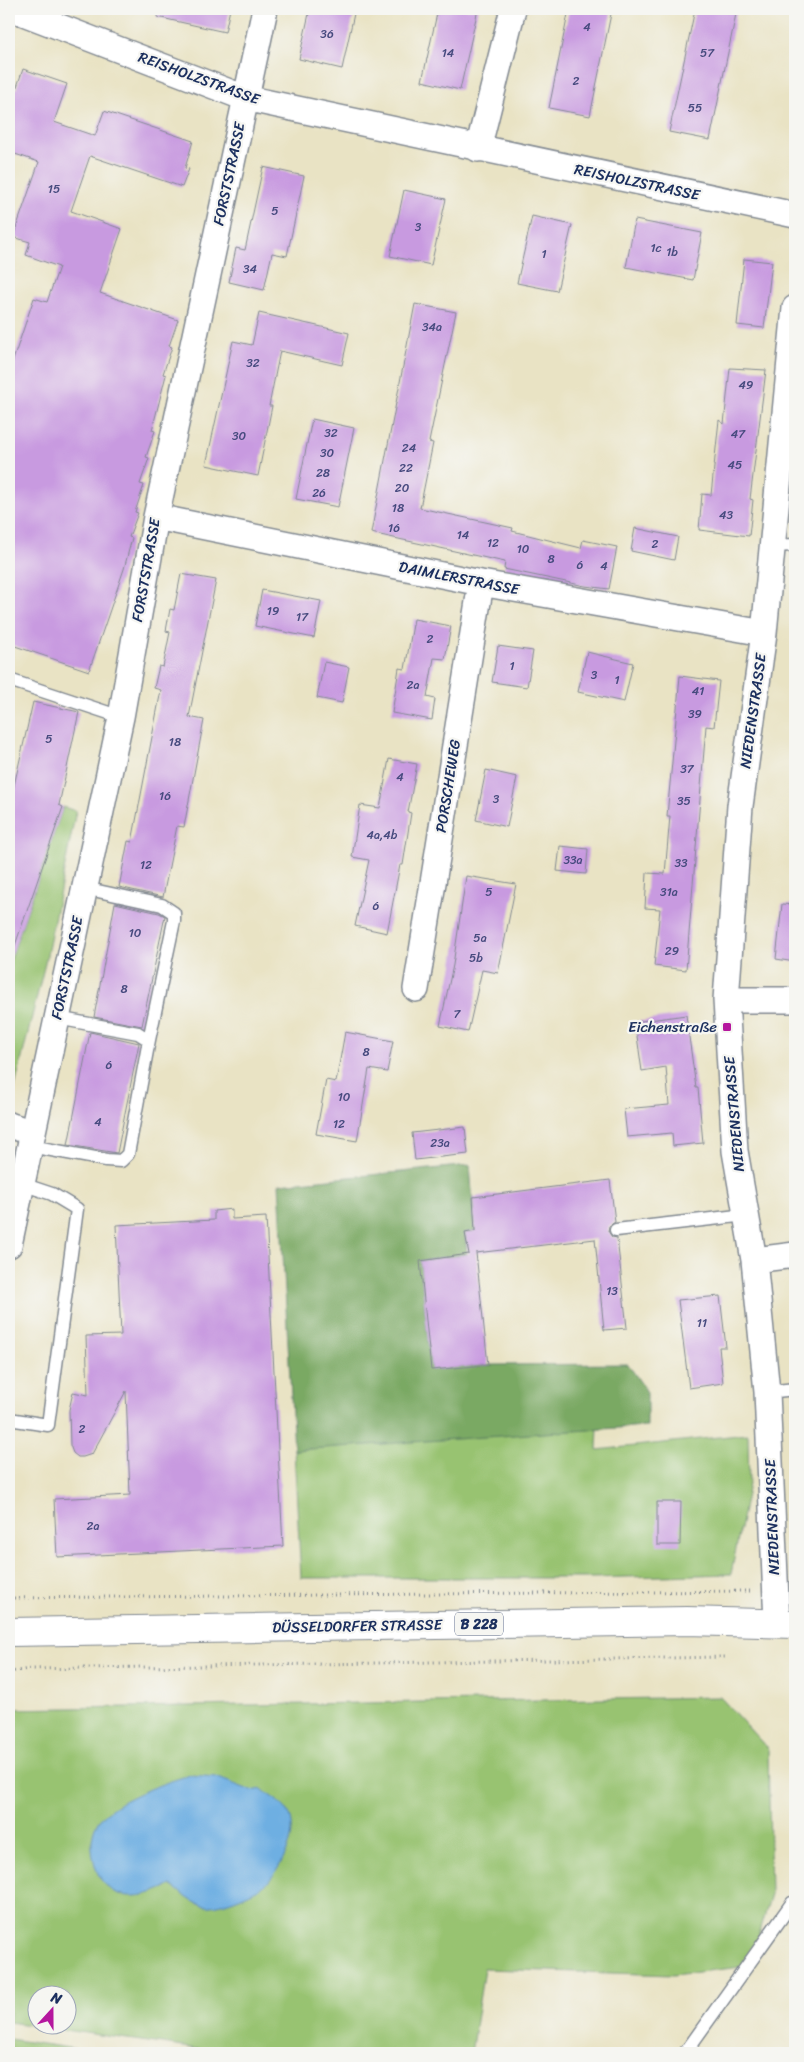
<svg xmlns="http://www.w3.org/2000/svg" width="804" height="2062" font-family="Sriracha,sans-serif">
<rect width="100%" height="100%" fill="#f6f6f2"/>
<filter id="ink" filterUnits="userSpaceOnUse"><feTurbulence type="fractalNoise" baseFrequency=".02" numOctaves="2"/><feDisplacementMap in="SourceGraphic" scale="10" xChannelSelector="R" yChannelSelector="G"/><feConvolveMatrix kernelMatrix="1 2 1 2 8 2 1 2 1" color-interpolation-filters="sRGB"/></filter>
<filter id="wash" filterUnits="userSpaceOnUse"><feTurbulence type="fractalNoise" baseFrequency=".0096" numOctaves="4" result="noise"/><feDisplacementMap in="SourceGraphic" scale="20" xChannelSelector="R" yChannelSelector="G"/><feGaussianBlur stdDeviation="1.12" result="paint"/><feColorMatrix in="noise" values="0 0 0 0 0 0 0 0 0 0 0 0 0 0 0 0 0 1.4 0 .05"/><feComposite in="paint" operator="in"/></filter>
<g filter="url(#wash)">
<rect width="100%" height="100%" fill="#e9e3c4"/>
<!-- green -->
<path fill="#98c371" stroke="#5a7968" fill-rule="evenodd" d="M63 807 76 811 47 955 12 1099 9 1100V964Z
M598 1428 597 1450 748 1434 749 1484 731 1574 592 1578H301L294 1450Z
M720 1697 768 1749 771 1894 750 1966 673 1975 484 1969 471 2053H225L9 2022V1709ZM38 1994H68V2024H38Z
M9 2039 103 2053H9Z"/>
<!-- forest -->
<path fill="#7aa963" stroke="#4a6c60" d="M470 1165 475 1231 465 1233 467 1254 420 1261 431 1370 488 1365 628 1364 647 1392V1426L294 1450 279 1184Z"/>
<!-- water -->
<path fill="#6eafe2" stroke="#446fa0" d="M190 1775 216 1777 252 1791 262 1789C269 1796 283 1803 288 1812 301 1832 281 1867 268 1882 260 1891 219 1908 207 1906 192 1904 183 1894 171 1885 138 1902 103 1903 94 1861 91 1850 91 1838 95 1827 107 1801 164 1783 190 1775Z"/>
<g id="blocks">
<!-- building -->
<path fill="#c89ae0" d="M158 9H230L225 32 157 17Z
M310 9H355L342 69 299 59Z
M438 9H478L460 90 422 81Z
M569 9H612L590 116 549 108Z
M695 9H737L710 140 669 132Z
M23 69 67 84 54 122 95 136 104 111 193 141 185 168 189 169 182 187 90 156 71 211 122 229 100 293 178 320 169 346 172 347 163 374 166 375 152 430 155 431 146 457 149 458 140 484 144 485 135 512 138 513 129 537 132 538 124 569 89 671 9 644V372L34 298 47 302 59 267 26 255 30 242 13 237 39 162 9 152V110Z
M263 167 304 176 287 256 272 253 264 290 229 282 236 248 245 250Z
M404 190 446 199 431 265 390 256Z
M532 216 572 225 557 291 517 283Z
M635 220 702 233 693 280 626 267Z
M744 259 772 262 764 328 737 325Z
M415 304 456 312 429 442 433 443 420 508 513 528 512 531 581 548 583 540 617 547 609 589 585 586 504 569 505 562 371 533Z
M259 313 349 333 342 365 280 351 269 406H272L258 476 206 465 233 341 252 345Z
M730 368 766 370 750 499 753 500 749 536 699 530 702 494 711 495 719 420 724 424Z
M312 419 354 428 338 507 296 499Z
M635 528 678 537 674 560 631 551Z
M181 574 216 580 189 717 204 720 184 827 177 826 163 897 119 887 128 841 132 842 161 690 154 688 159 666 163 667 170 632 166 631 170 609 174 610Z
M262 590 321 601 314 638 255 626Z
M414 619 451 626 445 659 434 658 427 697 435 699 432 720 392 713 399 668 405 669Z
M498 646 533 651 527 687 492 682Z
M587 652 633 663 624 702 578 692Z
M324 662 349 667 342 703 317 698Z
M680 676 719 681 714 727 706 726 686 970 654 966 660 909 645 908 647 873 665 874 670 816H667Z
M33 702 79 712 59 805 63 807 12 954H9V789L13 790Z
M389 759 417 764 408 812 411 813 403 865H400L387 933 355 926 369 860 352 857 360 805 380 808Z
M486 770 517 777 507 827 476 820Z
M560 846 588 849 586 874 557 871Z
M466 876 516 884 498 973 482 970 468 1032 440 1026 453 965Z
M115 903 159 913 165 916 142 1026 94 1017Z
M782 904 795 905V962L776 959Z
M686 1015 696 1088H698L703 1143 673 1146 672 1133 627 1137 624 1109 669 1105 666 1067 642 1071 635 1022Z
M90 1032 139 1043 117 1153 68 1145Z
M345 1032 393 1041 387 1072 369 1069 357 1141 316 1134 326 1080 336 1082Z
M465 1127 468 1154 415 1160 412 1133Z
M610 1180 615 1222 609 1226 608 1231 612 1237 617 1238 627 1328 604 1330 595 1239 476 1253 488 1365 431 1370 420 1261 469 1254 465 1233 475 1231 473 1197Z
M232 1209V1219L266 1217 283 1546 57 1557 54 1499 130 1495 126 1391 92 1454 83 1457H78L73 1453 70 1445 69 1410 73 1392 88 1395 86 1336 121 1335 116 1225 214 1220V1211Z
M720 1296 726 1347H719L723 1383 689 1388 678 1300Z
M657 1502H681L680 1545H657Z"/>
</g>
</g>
<g filter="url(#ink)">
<use href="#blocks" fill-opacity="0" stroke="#828991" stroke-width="1"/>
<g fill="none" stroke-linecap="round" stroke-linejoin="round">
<!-- service casing -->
<g stroke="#828991" stroke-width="15">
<path id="service" d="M772 546 795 545
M9 680 121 717
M84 888 162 905 174 913V921L149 1040
M30 1146 106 1160 121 1161 128 1154 149 1040 138 1033 57 1018
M616 1230 746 1215
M767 1392 795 1389
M9 1419 48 1425 77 1209 52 1194 22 1184
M685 2053 792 1903"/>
</g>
<!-- minor casing -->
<g stroke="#828991" stroke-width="28">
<path id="minor" d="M13 9 245 98 795 215
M478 149 513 9
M156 517 481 583 764 633
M416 989 481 583
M726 1000H795
M9 1125 33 1133
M9 1245 121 717 156 517 265 9
M754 1260 795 1255
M777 1623 767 1392 754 1260 735 1151 726 1000 740 806 764 633 795 308"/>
</g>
<!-- primary casing -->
<g stroke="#828991" stroke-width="30">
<path id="primary" d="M9 1632 687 1621 795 1624"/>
</g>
<!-- path -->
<path stroke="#828991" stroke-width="3" stroke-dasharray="1 4" stroke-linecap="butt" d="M9 1598 751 1591
M9 1672 29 1669 725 1657"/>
<!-- service -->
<use href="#service" stroke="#fff" stroke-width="12"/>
<!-- minor -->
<use href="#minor" stroke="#fff" stroke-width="25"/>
<!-- primary -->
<use href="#primary" stroke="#fff" stroke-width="28"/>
</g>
</g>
<!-- markers -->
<rect fill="#b5179e" stroke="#f6f6f2" stroke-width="2" x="722" y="1022" width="10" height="10" rx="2.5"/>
<g text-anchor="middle" stroke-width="4.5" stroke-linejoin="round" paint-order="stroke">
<!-- number labels -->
<g font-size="12" fill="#464a7e">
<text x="587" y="31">4</text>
<text x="327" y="38">36</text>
<text x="448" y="57">14</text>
<text x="707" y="57">57</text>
<text x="576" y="85">2</text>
<text x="695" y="112">55</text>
<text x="54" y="193">15</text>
<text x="275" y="215">5</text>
<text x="418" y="231">3</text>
<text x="656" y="252">1c</text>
<text x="672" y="256">1b</text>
<text x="544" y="258">1</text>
<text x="250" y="273">34</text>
<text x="432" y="331">34a</text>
<text x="253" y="367">32</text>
<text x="746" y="389">49</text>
<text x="331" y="437">32</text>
<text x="738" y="438">47</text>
<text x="239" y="440">30</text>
<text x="409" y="452">24</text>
<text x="327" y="457">30</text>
<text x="735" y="469">45</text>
<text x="406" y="472">22</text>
<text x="323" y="477">28</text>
<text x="402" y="492">20</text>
<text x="319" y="497">26</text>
<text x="398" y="512">18</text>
<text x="726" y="519">43</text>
<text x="394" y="532">16</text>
<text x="463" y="539">14</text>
<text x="493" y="547">12</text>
<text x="655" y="548">2</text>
<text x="523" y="553">10</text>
<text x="551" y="563">8</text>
<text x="580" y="569">6</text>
<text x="604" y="570">4</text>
<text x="273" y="615">19</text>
<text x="302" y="621">17</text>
<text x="430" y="643">2</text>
<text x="512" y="670">1</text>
<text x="594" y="679">3</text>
<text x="617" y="684">1</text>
<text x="413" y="689">2a</text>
<text x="698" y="695">41</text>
<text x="695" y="718">39</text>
<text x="49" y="743">5</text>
<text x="175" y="746">18</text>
<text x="687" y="773">37</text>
<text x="400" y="781">4</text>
<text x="165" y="800">16</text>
<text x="496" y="803">3</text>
<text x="684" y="805">35</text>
<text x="382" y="839">4a,4b</text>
<text x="573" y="864">33a</text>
<text x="681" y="867">33</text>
<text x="146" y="869">12</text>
<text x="489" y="896">5</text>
<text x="669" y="896">31a</text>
<text x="376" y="910">6</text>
<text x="135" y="937">10</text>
<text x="480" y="942">5a</text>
<text x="672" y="955">29</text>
<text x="476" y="962">5b</text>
<text x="124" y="993">8</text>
<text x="457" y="1018">7</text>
<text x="366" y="1056">8</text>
<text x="109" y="1069">6</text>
<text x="344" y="1101">10</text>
<text x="98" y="1126">4</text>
<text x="339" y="1128">12</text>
<text x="440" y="1147">23a</text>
<text x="612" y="1295">13</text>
<text x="702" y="1327">11</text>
<text x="82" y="1433">2</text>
<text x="93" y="1530">2a</text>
</g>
<!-- shield labels -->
<rect fill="#f6f6f2" stroke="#5d6b8a" stroke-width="1" x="455" y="1612.5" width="48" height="23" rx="4"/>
<g font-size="14" font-weight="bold" fill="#1b2f5e">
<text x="479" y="1629">B 228</text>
</g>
<!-- street labels -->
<g font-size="15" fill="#1b2f5e" stroke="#f6f6f2">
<text transform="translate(199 78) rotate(20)" y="5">REISHOLZSTRASSE</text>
<text transform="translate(229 174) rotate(-78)" y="5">FORSTSTRASSE</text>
<text transform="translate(637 182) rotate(12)" y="5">REISHOLZSTRASSE</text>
<text transform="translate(146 570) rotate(-80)" y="5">FORSTSTRASSE</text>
<text transform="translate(459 578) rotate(11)" y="5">DAIMLERSTRASSE</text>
<text transform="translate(753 711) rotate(-82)" y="5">NIEDENSTRASSE</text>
<text transform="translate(448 786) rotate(-81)" y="5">PORSCHEWEG</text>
<text transform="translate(67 968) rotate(-78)" y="5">FORSTSTRASSE</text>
<text transform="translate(734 1114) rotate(-95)" y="5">NIEDENSTRASSE</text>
<text transform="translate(772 1517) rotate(-92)" y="5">NIEDENSTRASSE</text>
<text transform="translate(357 1626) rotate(-1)" y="5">DÜSSELDORFER STRASSE</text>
</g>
<!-- poi labels -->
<g font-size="15" fill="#1b2f5e" stroke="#f6f6f2" text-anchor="end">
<text x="717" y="1032">Eichenstraße</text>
</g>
</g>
<!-- margin -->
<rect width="804" height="2062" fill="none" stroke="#f6f6f2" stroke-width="30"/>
<!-- north arrow -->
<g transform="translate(52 2010) rotate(21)"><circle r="24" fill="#f6f6f2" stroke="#9ea6b7"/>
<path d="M0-4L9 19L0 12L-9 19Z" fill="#b5179e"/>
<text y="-8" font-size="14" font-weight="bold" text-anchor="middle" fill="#1b2f5e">N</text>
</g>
</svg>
